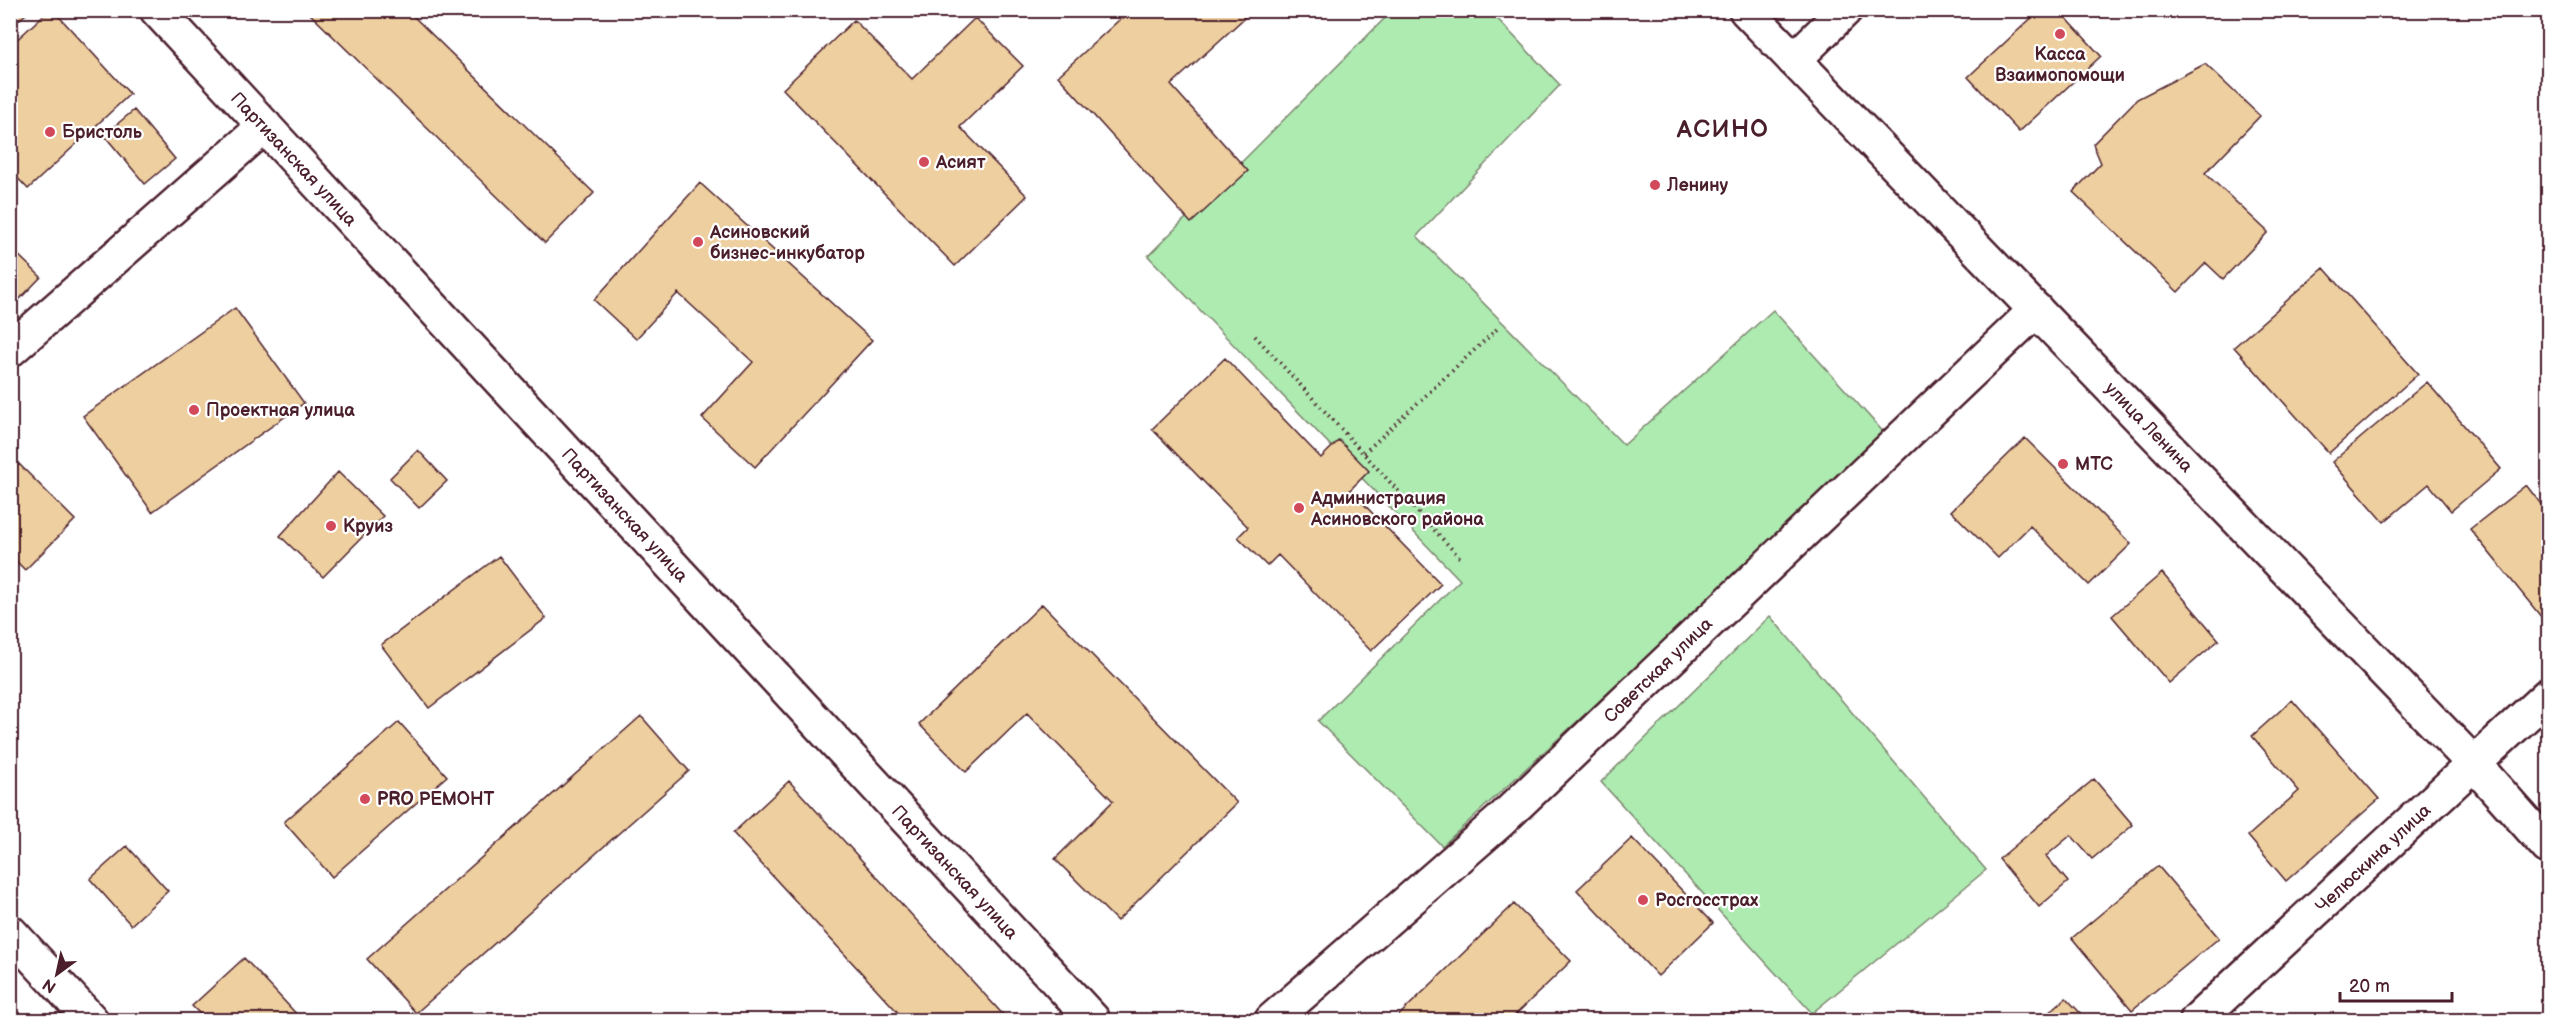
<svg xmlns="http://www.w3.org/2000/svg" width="2559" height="1031" font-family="'Balsamiq Sans',sans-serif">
<rect width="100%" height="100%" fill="#fff"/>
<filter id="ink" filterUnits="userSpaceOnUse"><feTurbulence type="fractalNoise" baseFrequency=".0167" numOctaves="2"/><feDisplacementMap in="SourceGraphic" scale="12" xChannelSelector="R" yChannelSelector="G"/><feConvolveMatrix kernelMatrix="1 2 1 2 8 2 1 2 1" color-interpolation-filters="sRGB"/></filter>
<g filter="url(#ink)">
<!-- green -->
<path fill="#adebb1" stroke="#7c856e" stroke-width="1.5" d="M1392 11H1490L1560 85 1417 236 1624 445 1773 310 1887 436 1442 846 1318 721 1460 580 1148 256Z
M1770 616 1986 870 1812 1013 1601 782Z"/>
<!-- building -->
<path fill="#edcfa0" stroke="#4a1f2b" stroke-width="1.5" d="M10 10H31L10 27Z
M49 10H53L130 94 28 189 10 170V46Z
M306 10H407L594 193 545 243Z
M1130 10H1253L1171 85 1248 171 1191 223 1058 76Z
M2040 10H2059L2101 56 2019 132 1968 77Z
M975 18 1023 66 960 127 1027 196 955 266 783 89 854 20 912 79Z
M2205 64 2260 116 2205 173 2268 232 2223 279 2206 263 2178 292 2073 192 2101 163 2093 144 2137 99Z
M134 110 175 159 145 184 104 135Z
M700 183 872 340 755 467 702 418 753 362 678 293 636 339 594 300Z
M10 247 41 277 11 308H10Z
M2324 268 2418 374 2329 453 2234 347Z
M235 308 304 403 152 512 83 416Z
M1225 358 1321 458 1339 440 1369 471 1350 490 1441 584 1371 651 1278 555 1267 566 1238 537 1248 527 1152 429Z
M2427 382 2501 469 2451 511 2429 484 2384 522 2332 462Z
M2025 438 2131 544 2089 585 2030 526 1998 558 1951 511Z
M418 450 447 481 419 508 390 478Z
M19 464 75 520 25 570 10 555V473Z
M338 472 383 516 323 577 280 536Z
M2526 485 2548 513V613L2542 618 2470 529Z
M499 556 546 618 429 708 381 645Z
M2162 573 2219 640 2169 683 2112 616Z
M1042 604 1237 803 1117 921 1055 859 1113 801 1027 713 966 772 919 724Z
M2292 700 2379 799 2286 881 2248 836 2299 791 2252 736Z
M641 716 689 771 416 1013 367 959Z
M399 722 447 776 332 877 284 822Z
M2094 779 2133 825 2092 859 2071 835 2046 856 2068 882 2039 907 1999 859Z
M789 781 1008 1020H905L733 833Z
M1632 838 1713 923 1658 976 1577 890Z
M127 846 168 891 131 925 90 879Z
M2158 866 2219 938 2132 1010 2072 938Z
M1514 904 1571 961 1510 1020H1394Z
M244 958 302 1020H206L192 1006Z
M2066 998 2087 1020H2040Z"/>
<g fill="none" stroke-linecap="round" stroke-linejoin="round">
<!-- minor casing -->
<g stroke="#4a1f2b" stroke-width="38">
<path id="minor" d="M157 10 1093 1020
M1794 60 1845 10
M10 350 265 126
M10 932 91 1020
M1272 1020 1500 821 2036 310
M2197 1020 2548 695"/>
</g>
<!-- major casing -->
<g stroke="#4a1f2b" stroke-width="38">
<path id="major" d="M1746 10 2474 764 2548 847"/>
</g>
<!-- path -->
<path stroke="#4a1f2b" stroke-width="4" stroke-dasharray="1.5 4.5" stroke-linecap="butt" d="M1255 336 1462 560
M1364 453 1497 329"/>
<!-- minor -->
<use href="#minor" stroke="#fff" stroke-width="33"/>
<!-- major -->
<use href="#major" stroke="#fff" stroke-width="33"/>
</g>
</g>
<!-- markers -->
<g fill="#d1495b" stroke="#fff" stroke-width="2">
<circle cx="2060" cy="34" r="6"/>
<circle cx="50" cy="132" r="6"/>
<circle cx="924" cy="162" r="6"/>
<circle cx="1655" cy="185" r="6"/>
<circle cx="698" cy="242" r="6"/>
<circle cx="194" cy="410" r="6"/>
<circle cx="2063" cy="464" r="6"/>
<circle cx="1299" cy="508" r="6"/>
<circle cx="331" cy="526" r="6"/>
<circle cx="365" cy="799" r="6"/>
<circle cx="1643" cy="900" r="6"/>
</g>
<g text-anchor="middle" stroke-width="4.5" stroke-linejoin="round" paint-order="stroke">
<!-- poi labels -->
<g font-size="18" font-weight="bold" fill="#4a1f2b" stroke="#fff" text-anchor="start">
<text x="2060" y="60" text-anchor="middle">Касса<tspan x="2060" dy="21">Взаимопомощи</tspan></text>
<text x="62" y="138">Бристоль</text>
<text x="936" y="168">Асият</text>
<text x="1667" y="191">Ленину</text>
<text x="710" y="238">Асиновский<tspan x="710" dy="21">бизнес-инкубатор</tspan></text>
<text x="206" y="416">Проектная улица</text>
<text x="2075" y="470">МТС</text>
<text x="1311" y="504">Администрация<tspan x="1311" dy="21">Асиновского района</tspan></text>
<text x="343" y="532">Круиз</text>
<text x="377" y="805">PRO РЕМОНТ</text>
<text x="1655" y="906">Росгосстрах</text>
</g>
<!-- street labels -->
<g font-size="18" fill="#4a1f2b" stroke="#fff">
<text transform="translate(294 159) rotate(47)" y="6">Партизанская улица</text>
<text transform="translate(2149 427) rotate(46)" y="6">улица Ленина</text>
<text transform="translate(625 515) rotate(47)" y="6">Партизанская улица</text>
<text transform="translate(1658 670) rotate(-44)" y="6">Советская улица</text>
<text transform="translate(2373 858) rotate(-43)" y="6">Челюскина улица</text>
<text transform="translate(955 872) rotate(47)" y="6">Партизанская улица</text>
</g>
<!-- district labels -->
<g font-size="24" font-weight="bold" letter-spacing="1.5" fill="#4a1f2b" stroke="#fff">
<text x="1723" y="137">АСИНО</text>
</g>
</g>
<!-- margin -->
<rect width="2559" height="1031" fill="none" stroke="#fff" stroke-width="36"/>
<rect x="18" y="18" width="2523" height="995" fill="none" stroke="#4a1f2b" stroke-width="2" filter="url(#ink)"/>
<!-- north arrow -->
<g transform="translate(57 974) rotate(213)" stroke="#ffffff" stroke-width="4.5" paint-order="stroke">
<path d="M0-4.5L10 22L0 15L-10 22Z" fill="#4a1f2b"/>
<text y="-9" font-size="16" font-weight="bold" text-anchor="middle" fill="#4a1f2b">N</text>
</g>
<!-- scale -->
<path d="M2340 992v9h112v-9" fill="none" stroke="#4a1f2b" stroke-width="3"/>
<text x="2349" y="992" font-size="18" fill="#4a1f2b" stroke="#ffffff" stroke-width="4.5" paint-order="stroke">20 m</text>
</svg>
